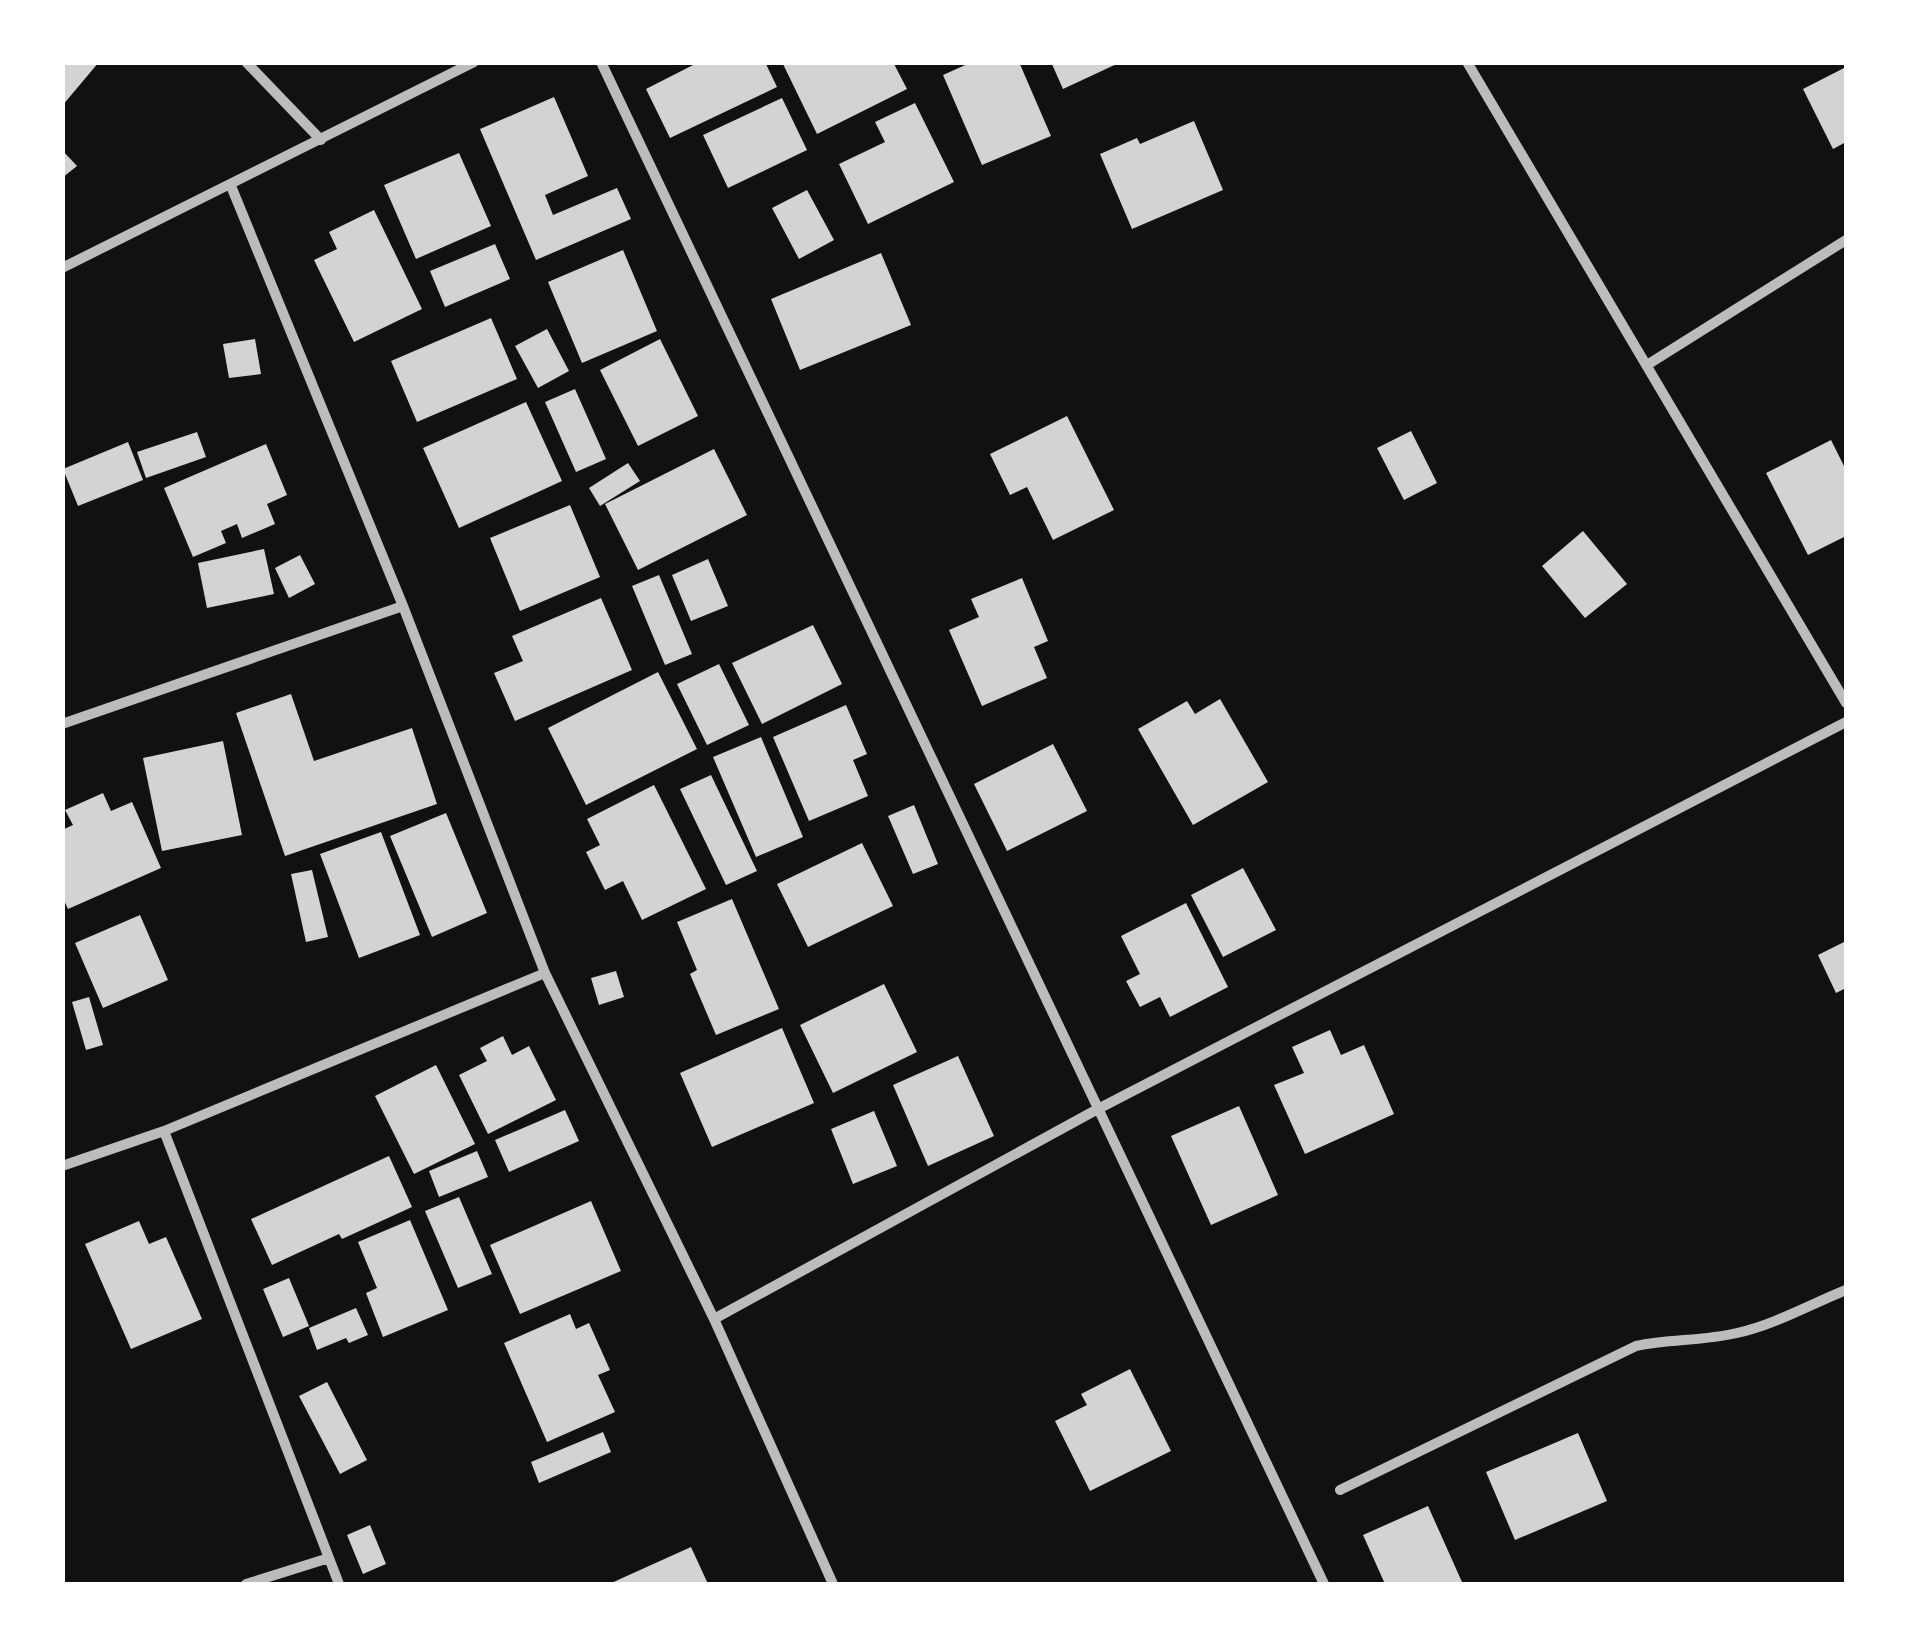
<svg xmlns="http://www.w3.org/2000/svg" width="1909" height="1647" font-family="'Roboto Serif',serif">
<rect width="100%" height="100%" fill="#111"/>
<!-- building -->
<path fill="#d3d3d3" d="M62 62H99L62 106Z
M699 62H765L777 87 670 138 646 89Z
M782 62H893L907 89 817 134Z
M972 62H1019L1051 136 982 165 943 75Z
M1051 62H1121L1063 89Z
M1846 67V142L1833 149 1803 89Z
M554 97 588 176 545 195 553 215 617 188 631 219 536 260 480 129Z
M782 98 807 150 728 188 703 135Z
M915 103 954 182 868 224 839 164 885 142 875 122Z
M1194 121 1223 190 1132 229 1100 154 1137 138 1140 144Z
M62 150 77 166 62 178Z
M459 153 491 226 416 259 384 185Z
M807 190 834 240 799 259 772 208Z
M374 210 422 309 354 342 314 260 337 249 329 232Z
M495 244 510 279 445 307 430 271Z
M623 250 657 331 582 363 548 282Z
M881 253 911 325 800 370 771 299Z
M491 318 517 379 417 422 391 361Z
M547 329 569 371 538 388 515 346Z
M255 339 261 374 229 378 223 344Z
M660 339 698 416 638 446 600 370Z
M575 389 606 459 576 472 545 402Z
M526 402 562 481 459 528 423 448Z
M1067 416 1114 510 1053 540 1027 487 1010 495 990 454Z
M1411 431 1437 483 1404 500 1377 448Z
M197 432 206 457 146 478 137 452Z
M1831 440 1846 470V536L1808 555 1766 473Z
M128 442 143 480 78 506 63 469Z
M266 444 287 495 267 504 275 524 242 538 237 524 221 531 226 543 193 557 164 488Z
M714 449 747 515 638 570 605 504Z
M628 463 640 481 600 506 589 488Z
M570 505 600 577 520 611 490 538Z
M1583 531 1627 584 1585 618 1542 566Z
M264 549 274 594 207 608 198 563Z
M300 555 315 584 289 598 275 568Z
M708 559 728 606 691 621 672 575Z
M659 575 692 654 665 665 632 586Z
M1022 578 1048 641 1034 647 1047 678 982 706 949 630 979 617 971 599Z
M601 598 632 670 515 721 494 673 523 661 512 636Z
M813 625 842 684 762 724 732 663Z
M719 664 749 725 707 745 677 684Z
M658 672 697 749 586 805 548 728Z
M291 694 314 761 412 728 437 804 285 856 236 713Z
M1220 699 1268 782 1193 825 1138 729 1187 701 1195 714Z
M846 705 867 754 853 760 868 796 809 821 773 737Z
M761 737 803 837 756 857 713 757Z
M223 741 242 835 162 851 143 758Z
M1053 744 1087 811 1007 851 974 784Z
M711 775 757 871 726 885 680 789Z
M654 785 706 889 642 920 623 881 605 890 586 852 600 845 587 819Z
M103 793 111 811 132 802 161 868 68 909 62 896V830L73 825 65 810Z
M914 805 938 864 913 874 888 816Z
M446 813 487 913 432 937 390 836Z
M381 832 420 935 359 958 320 854Z
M862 843 893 906 808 947 777 884Z
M1243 868 1276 930 1223 957 1191 895Z
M312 870 328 937 306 942 291 874Z
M732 899 779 1009 716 1035 690 974 697 970 677 922Z
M1186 903 1228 987 1170 1017 1160 997 1140 1007 1126 981 1140 974 1121 936Z
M140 915 168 980 103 1008 75 943Z
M1846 941V988L1836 993 1818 955Z
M616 971 624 997 599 1005 591 978Z
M884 984 917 1052 833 1093 800 1025Z
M89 997 103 1045 86 1050 72 1002Z
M782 1028 814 1103 712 1147 680 1073Z
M1330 1030 1341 1055 1364 1045 1394 1114 1305 1154 1274 1085 1304 1073 1292 1047Z
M503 1036 512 1055 529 1046 556 1100 488 1134 459 1075 487 1061 480 1048Z
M958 1056 994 1136 928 1166 893 1085Z
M436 1065 475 1144 414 1174 375 1096Z
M1239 1106 1278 1195 1211 1225 1171 1136Z
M565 1110 579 1141 509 1172 495 1140Z
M874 1111 897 1166 853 1184 831 1129Z
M477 1151 488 1177 439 1197 429 1171Z
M389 1156 412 1207 342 1239 339 1234 272 1265 251 1219Z
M459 1197 492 1274 458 1288 425 1211Z
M591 1201 621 1271 520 1314 490 1245Z
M410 1220 448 1310 383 1337 366 1293 377 1288 358 1242Z
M139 1221 149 1244 166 1237 202 1319 131 1349 85 1244Z
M289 1278 309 1326 283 1337 263 1289Z
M356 1308 368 1335 349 1343 346 1338 317 1350 309 1328Z
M570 1314 576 1329 589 1323 610 1370 598 1375 615 1412 547 1442 504 1343Z
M1130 1369 1171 1451 1090 1491 1055 1421 1087 1405 1081 1394Z
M327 1382 367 1460 340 1474 299 1396Z
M603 1432 611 1452 539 1483 531 1462Z
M1578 1433 1607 1501 1515 1540 1486 1472Z
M1428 1506 1462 1582 1455 1584H1385L1363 1535Z
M370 1525 386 1564 363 1574 347 1535Z
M691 1547 708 1584H609Z"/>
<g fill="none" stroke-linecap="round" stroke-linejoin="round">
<!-- minor -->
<path stroke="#bcbcbc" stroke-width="10" d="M246 62 321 140
M601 62 1324 1584
M1467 62 1846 703
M231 186 403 606 545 973 714 1319 833 1584
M62 268 474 62
M1647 365 1846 240
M62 724 403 606
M164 1131 339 1584
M62 1166 164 1131 545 973
M714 1319 1096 1110 1846 722
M1340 1490 1636 1346C1670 1339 1703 1341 1737 1333 1774 1325 1811 1304 1846 1290
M246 1584 329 1558"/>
</g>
<!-- border -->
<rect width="1909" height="1647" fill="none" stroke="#ffffff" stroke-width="130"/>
</svg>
